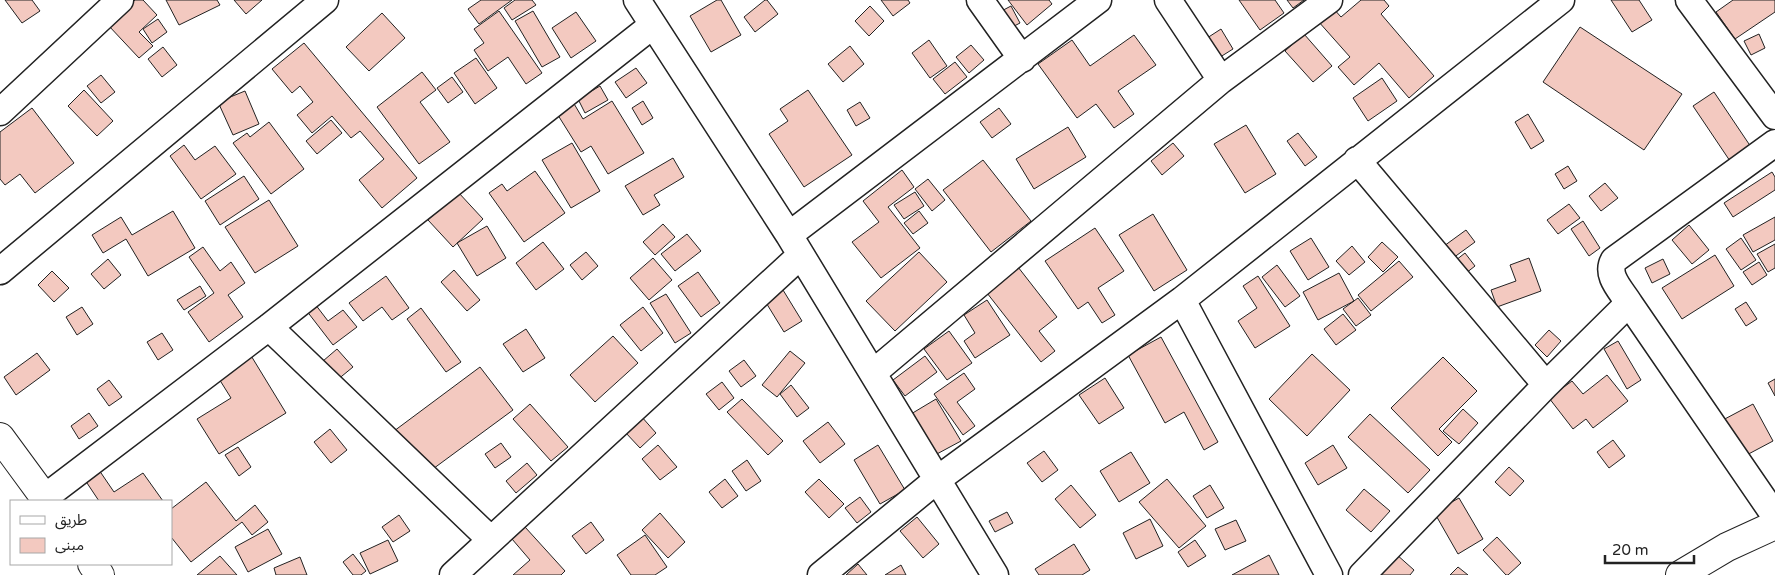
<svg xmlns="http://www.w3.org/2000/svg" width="1775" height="575" font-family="'Varela Round','Noto Sans Arabic',sans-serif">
<rect width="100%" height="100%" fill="#fff"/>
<!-- building -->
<path fill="#f3c9c0" stroke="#222" d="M5 0H32L40 11 22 23Z
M135 0H143L157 15 139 32 153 46 139 58 108 25Z
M166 0H217L220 5 179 25Z
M234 0H262L246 14Z
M481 0H512L479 24 468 9Z
M515 0H532L536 5 512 20 504 8Z
M717 0H721L741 35 711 52 690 16Z
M765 0H767L778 14 755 32 744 17Z
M881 0H908L910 3 893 16Z
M1008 0H1049L1052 4 1027 25Z
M1239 0H1275L1284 13 1260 30Z
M1287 0H1304L1293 8Z
M1361 0H1384L1389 6 1381 14 1434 76 1409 98 1379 63 1354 85 1338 67 1350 57 1318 21 1333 8 1341 17Z
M1611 0H1639L1652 20 1632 32Z
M1733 0H1775V12L1735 39 1716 12Z
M870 6 884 21 869 36 855 21Z
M1011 6 1020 23 1001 33 992 16Z
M499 11 542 73 526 84 508 57 488 71 474 50 484 43 474 29Z
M533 11 560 57 542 67 515 21Z
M576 12 596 41 571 58 552 28Z
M382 13 405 38 369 71 346 47Z
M158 19 167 32 152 43 143 29Z
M1580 27 1682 94 1644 150 1543 82Z
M1221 29 1233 49 1217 59 1204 40Z
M1304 34 1332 66 1313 82 1285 51Z
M1759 34 1765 48 1751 55 1744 41Z
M1134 35 1156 65 1118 91 1134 114 1114 128 1096 104 1077 118 1038 64 1072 40 1090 66Z
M929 40 947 66 930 78 912 53Z
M304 43 417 178 382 208 359 180 384 159 360 131 351 138 332 116 312 133 297 115 313 102 300 86 292 93 272 69Z
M971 45 984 60 969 73 956 57Z
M850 46 864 64 843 82 828 64Z
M163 47 177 65 162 77 148 59Z
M476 58 497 88 475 104 454 73Z
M955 62 967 77 945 94 933 79Z
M636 68 647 83 626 98 615 82Z
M422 72 436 90 420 102 450 142 419 164 377 107Z
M101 75 115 92 101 103 87 86Z
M452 77 463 92 448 103 437 88Z
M1382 78 1397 101 1368 121 1353 98Z
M600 86 608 100 585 113 578 99Z
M84 90 113 121 97 136 68 106Z
M808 90 852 155 804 187 769 134 788 121 780 109Z
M245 91 259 124 233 135 218 102Z
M1714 92 1751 147 1730 161 1693 106Z
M612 101 644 153 608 174 591 146 581 152 556 112 573 102 583 119Z
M643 101 653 118 642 125 632 108Z
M860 102 870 118 856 126 847 110Z
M32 108 74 163 35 193 20 174 5 185 0 179V132Z
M999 108 1011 124 992 138 980 122Z
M1528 114 1544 141 1531 149 1515 122Z
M331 120 342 133 317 154 306 141Z
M269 122 304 169 271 194 233 143 247 133 250 137Z
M1246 125 1276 174 1245 193 1214 144Z
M1068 127 1086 157 1034 189 1016 159Z
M1298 133 1317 157 1305 166 1287 141Z
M572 143 600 191 571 208 542 160Z
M1173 143 1184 156 1162 175 1151 161Z
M184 145 195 160 215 146 236 174 201 199 170 156Z
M673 158 684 177 654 195 660 205 643 215 625 186Z
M983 160 1031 221 991 252 943 190Z
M1568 166 1577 181 1564 189 1555 174Z
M902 170 914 187 888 207 920 248 881 278 852 242 879 222 863 201Z
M535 171 565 213 524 242 489 193 502 184 507 191Z
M1772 172 1775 177V190L1733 217 1724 203Z
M244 176 259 199 220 225 205 201Z
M928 179 945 200 932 211 915 189Z
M1605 183 1618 198 1601 211 1589 196Z
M458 192 483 219 453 247 428 220Z
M915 192 924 206 904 219 894 205Z
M269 200 298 246 255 273 225 227Z
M1569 204 1580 218 1558 234 1547 220Z
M173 211 195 248 148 276 126 239 103 253 92 235 121 217 132 235Z
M919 211 928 223 913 234 904 223Z
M1153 214 1187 270 1154 291 1119 235Z
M1775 217V240L1753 252 1743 235Z
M1583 221 1600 248 1589 256 1571 229Z
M663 224 675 237 655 255 643 242Z
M1689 225 1709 250 1692 264 1672 240Z
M487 226 506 258 477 276 457 243Z
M1095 228 1124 271 1098 288 1115 315 1102 323 1088 302 1078 309 1045 261Z
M1466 230 1475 242 1453 258 1444 246Z
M687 234 701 251 675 271 661 254Z
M1311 238 1329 267 1308 280 1290 251Z
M1741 238 1756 260 1741 270 1726 249Z
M543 242 564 269 536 290 516 263Z
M1382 242 1398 257 1383 272 1368 257Z
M1775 244V268L1768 272 1757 254Z
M1352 246 1365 262 1349 275 1336 261Z
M203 247 220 271 231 262 245 283 228 295 243 317 209 342 188 312 214 293 189 257Z
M586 252 598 266 582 280 570 265Z
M919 252 947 282 895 331 866 301Z
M1465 253 1475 266 1461 277 1451 264Z
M1715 255 1734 286 1682 319 1662 288Z
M653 258 672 280 649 300 630 278Z
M1529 258 1541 291 1497 307 1491 290 1516 281 1510 265Z
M108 259 121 275 104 289 91 274Z
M1663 259 1670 274 1652 283 1645 268Z
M1399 261 1413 277 1371 311 1358 295Z
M1759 262 1767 275 1752 285 1743 272Z
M1277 265 1300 296 1285 307 1262 277Z
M1018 267 1057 317 1039 331 1055 351 1041 362 987 293Z
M454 270 480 300 467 311 441 282Z
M52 271 69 288 54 302 38 285Z
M698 272 720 303 701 317 678 286Z
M1339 273 1354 301 1318 320 1303 292Z
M386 276 409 308 392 320 382 307 363 321 349 303Z
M1258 276 1290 326 1255 348 1238 321 1257 308 1243 286Z
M200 286 206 296 184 310 177 300Z
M783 290 802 321 784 332 765 301Z
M666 294 691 333 675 343 650 303Z
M1358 298 1371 315 1356 326 1343 309Z
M987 300 1010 335 975 358 964 341 975 333 964 315Z
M1746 302 1757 319 1746 326 1735 309Z
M315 304 328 321 343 310 357 327 333 345 306 310Z
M82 307 93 324 77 335 66 317Z
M643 307 663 333 641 351 620 325Z
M421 308 461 362 446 372 407 319Z
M1343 314 1356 330 1336 345 1324 329Z
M526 329 545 358 523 372 503 344Z
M1549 330 1561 341 1547 357 1535 345Z
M949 331 972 363 947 380 924 349Z
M162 333 173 350 158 360 147 342Z
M613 336 638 363 595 402 570 375Z
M1161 337 1218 442 1204 450 1184 412 1165 423 1128 355Z
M1618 341 1641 380 1627 389 1604 349Z
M337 349 353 367 331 385 316 367Z
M790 351 805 363 777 397 762 385Z
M37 353 50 370 16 395 4 377Z
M250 354 286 413 219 454 197 419 231 398 216 374Z
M1312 354 1350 390 1307 436 1269 399Z
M925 356 937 372 905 396 893 380Z
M1443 357 1477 391 1439 429 1452 442 1438 456 1391 408Z
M744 360 756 376 741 387 729 371Z
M480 367 513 410 422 477 390 434Z
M964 373 975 389 957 402 975 426 963 435 934 394Z
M1607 375 1628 401 1593 428 1586 419 1573 429 1549 398 1572 381 1583 394Z
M1105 378 1124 408 1099 424 1079 395Z
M1775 379V396L1768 383Z
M109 380 122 397 109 406 97 389Z
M722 382 734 398 719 410 706 394Z
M791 385 809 408 797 417 780 394Z
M742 399 783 441 768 455 727 412Z
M936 399 961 441 935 455 911 414Z
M530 404 568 447 551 461 513 419Z
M1753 404 1773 441 1741 458 1721 421Z
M1463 409 1478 423 1459 444 1443 431Z
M89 413 98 426 79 439 71 426Z
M1370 414 1430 470 1408 493 1348 437Z
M641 416 656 433 640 448 625 432Z
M828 422 845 444 820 463 803 441Z
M330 429 347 450 331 463 314 442Z
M1613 440 1625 456 1609 468 1597 452Z
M501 443 511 457 495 468 485 454Z
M658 445 677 467 660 480 642 459Z
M878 445 905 490 880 504 854 460Z
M1333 445 1347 468 1318 485 1305 463Z
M238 447 251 467 239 476 225 455Z
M1044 451 1058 470 1042 482 1027 463Z
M1131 452 1150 483 1119 502 1100 471Z
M747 460 761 481 746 491 732 471Z
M527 463 537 475 516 493 506 481Z
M1509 467 1524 481 1510 496 1495 482Z
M99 470 114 492 143 473 163 501H99L85 480Z
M725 479 738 496 722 508 709 492Z
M819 479 844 504 829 518 805 492Z
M1167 479 1206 526 1179 548 1139 502Z
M206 482 236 521 255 505 268 522 252 535 242 522 191 562 171 537V509Z
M1071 485 1096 515 1080 528 1055 499Z
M1210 485 1224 508 1207 518 1193 496Z
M1364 489 1390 511 1371 532 1346 510Z
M860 497 871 512 857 523 845 508Z
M1459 498 1483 539 1458 554 1434 512Z
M1007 512 1013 523 995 532 989 521Z
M660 513 685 542 668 558 642 530Z
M399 515 410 531 393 542 382 527Z
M917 517 939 544 923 558 900 531Z
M1150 519 1163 546 1136 559 1123 533Z
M1236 520 1246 541 1225 550 1215 529Z
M591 522 604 540 586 554 572 536Z
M525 527 565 571 561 575H513L530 560 512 539Z
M268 529 282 554 248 572 235 547Z
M645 535 667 567 655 575H631L617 555Z
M1497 537 1521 563 1508 575H1506L1483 550Z
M388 540 398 561 370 574 360 553Z
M1195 540 1206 556 1188 567 1178 552Z
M1074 544 1090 570 1082 575H1039L1035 569Z
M353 554 366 571 361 575H353L343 562Z
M1396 554 1414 570 1410 575H1377Z
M1269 555 1279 575H1232Z
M220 556 237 575H197Z
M300 557 307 575H276L274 568Z
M858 564 867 575H846Z
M901 565 906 575H885Z
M1458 567 1468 575H1450Z"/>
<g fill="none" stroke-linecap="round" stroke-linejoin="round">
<!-- minor casing -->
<g stroke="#222" stroke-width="29">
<path id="minor" d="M637 0 789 235 995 575
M980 0 1022 59
M1168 0 1221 80
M1689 0 1775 116
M0 112 120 0
M1775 143 1614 260C1605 275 1621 290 1629 303L1775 516
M1357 160 1546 385
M789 235 1098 0
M0 271 325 0
M1182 300 1329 575
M269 327 491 540
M873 373 1221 80 1329 0
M44 498 269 327 653 25
M453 575 801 255
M821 575 938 479 1182 300 1561 0
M1362 575 1546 385 1629 303"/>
</g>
<!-- tertiary casing -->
<g stroke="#222" stroke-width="30">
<path id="tertiary" d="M0 437 47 501
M92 564 100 575
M1680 575 1727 547 1775 525"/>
</g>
<!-- minor -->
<use href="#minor" stroke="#fff" stroke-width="26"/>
<!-- tertiary -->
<use href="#tertiary" stroke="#fff" stroke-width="28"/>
</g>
<!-- legend -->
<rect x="10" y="500" width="162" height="65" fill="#ffffff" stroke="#a7a7a7"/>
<rect x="20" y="516" width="25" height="8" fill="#ffffff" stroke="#a7a7a7"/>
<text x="55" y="525" font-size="15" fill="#222222">طريق</text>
<rect x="20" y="538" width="25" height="15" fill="#f3c9c0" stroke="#a7a7a7"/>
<text x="55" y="550" font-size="15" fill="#222222">مبنى</text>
<!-- scale -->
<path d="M1605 555v8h89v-8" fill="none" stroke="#222222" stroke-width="2.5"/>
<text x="1612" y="555" font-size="15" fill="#222222" stroke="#ffffff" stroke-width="4" paint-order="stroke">20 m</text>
</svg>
